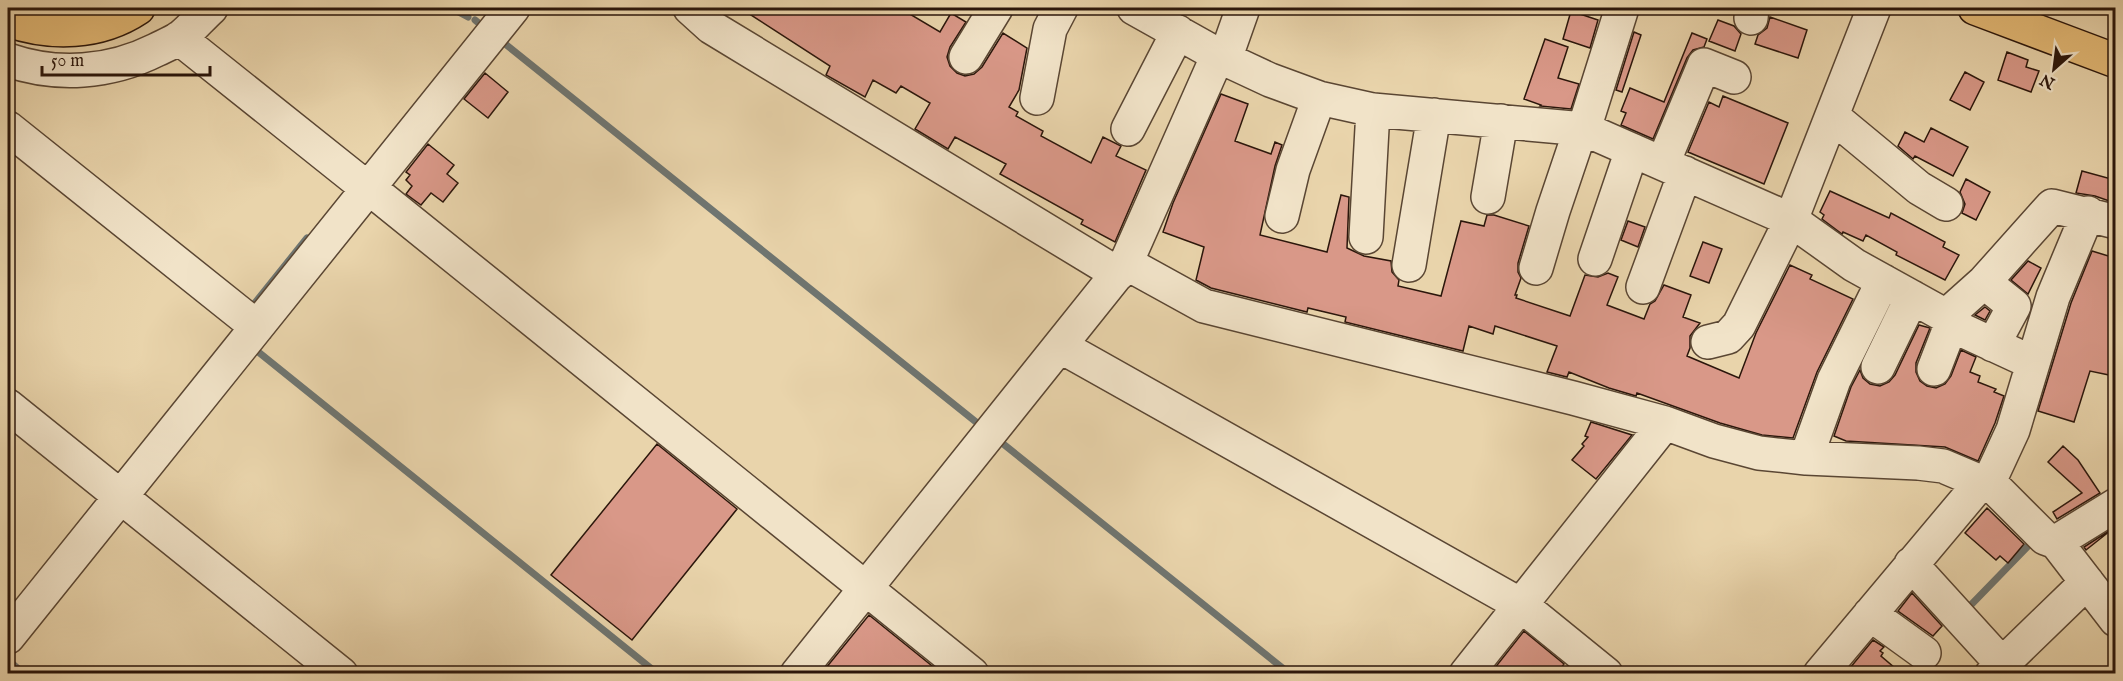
<svg xmlns="http://www.w3.org/2000/svg" width="2123" height="681" font-family="'IM FELL English',serif">
<rect width="100%" height="100%" fill="#e9d4ab"/>
<filter id="stains"><feTurbulence type="fractalNoise" baseFrequency=".00333" numOctaves="4"/><feColorMatrix values="0 0 0 0 .2 0 0 0 0 .09 0 0 0 0 .02 0 0 0 .5 -.17"/></filter>
<radialGradient id="worn" r=".72"><stop offset=".6" stop-color="#630" stop-opacity="0"/><stop offset="1" stop-color="#630" stop-opacity=".3"/></radialGradient>
<g fill="none" stroke-linecap="round" stroke-linejoin="round">
<!-- stream -->
<path stroke="#6f7570" stroke-width="7" d="M451 8 468 17
M475 20 486 29
M504 43 981 426
M250 309 307 238
M251 346 658 674
M997 439 1290 674
M1966 610 2034 540
M8 660 24 674"/>
</g>
<!-- building -->
<path fill="#d99888" stroke="#2b160b" stroke-width="1.5" d="M740 8H911L908 13 940 32 951 13 966 22 950 47 947 57 950 66 957 73 965 76 974 74 982 67 1003 33 1027 48 1019 90 1009 107 1018 112 1016 116 1043 131 1041 136 1091 163 1103 137 1121 146 1116 156 1146 170 1115 242 1081 224 1083 220 1000 174 1006 164 955 137 948 149 915 129 930 103 901 86 896 93 873 80 865 97 826 75 830 66Z
M1571 11 1598 20 1590 48 1563 39Z
M1770 17 1807 30 1798 58 1755 44 1758 35 1767 28Z
M1718 20 1734 26 1741 34 1735 51 1709 41Z
M1634 32 1641 35 1622 92 1616 90Z
M1692 33 1707 39 1704 47 1693 50 1687 58 1653 139 1621 125 1626 113 1621 111 1630 88 1664 102Z
M1545 39 1568 47 1558 78 1579 84 1571 109 1540 106 1541 105 1524 99Z
M2007 52 2028 60 2026 67 2039 71 2031 92 1998 80Z
M1965 72 1984 82 1970 110 1950 100Z
M485 73 508 92 488 118 464 99Z
M1221 94 1248 104 1235 141 1271 154 1275 142 1282 145 1275 166 1260 235 1327 252 1341 195 1349 197 1347 248 1364 256 1391 261 1392 272 1399 280 1398 286 1441 296 1461 221 1484 226 1487 215H1494L1529 226 1518 263V272L1521 278 1515 295H1517L1516 298 1570 316 1585 275 1598 277 1608 273 1618 277 1607 305 1644 319 1650 304 1655 301 1664 285 1691 295 1683 317 1700 323 1690 336V348L1687 356 1739 378 1756 333 1790 265 1812 275 1810 279 1853 299 1817 372 1793 438 1762 435 1720 423 1637 393 1636 396 1609 388 1569 372 1567 377 1547 372 1557 346 1495 326 1493 334 1469 326 1463 351 1345 322 1346 317 1308 308 1307 312 1211 288 1196 280 1204 247 1163 232 1173 203Z
M1723 96 1788 123 1764 184 1688 152 1709 102 1719 107Z
M1931 128 1968 147 1953 176 1915 156 1913 159 1898 146 1905 132 1924 142Z
M428 144 454 165 447 174 458 183 443 202 431 193 421 205 406 194 412 186 406 180 410 175 406 172Z
M2082 171 2115 180V203L2095 196 2076 193Z
M1966 179 1990 192 1976 220 1962 213 1965 204 1960 192Z
M1830 191 1889 218 1891 213 1945 242 1943 247 1959 255 1945 280 1896 255 1897 252 1866 235 1863 241 1843 232 1842 234 1822 219 1824 215 1820 212Z
M1628 221 1645 227 1638 247 1621 240Z
M1703 242 1722 249 1709 283 1690 276Z
M2092 251 2115 258V367L2114 376 2090 371 2074 422 2038 411 2071 303Z
M2028 261 2041 268 2028 294 2011 280Z
M1985 307 1990 311 1985 320 1975 315Z
M1919 325 1930 328 1916 363V372L1920 381 1927 386 1936 388 1945 384 1951 376 1961 350 1976 357 1970 372 1980 376 1978 382 1996 389 1994 392 2004 396 1995 423 1978 461 1945 447 1846 441 1834 436 1851 387 1860 370 1863 378 1870 384 1880 386 1889 382 1895 375Z
M1591 422 1632 435 1596 479 1572 460 1584 446 1582 444 1588 437 1585 436Z
M657 444 737 509 632 640 551 575Z
M2063 446 2078 460 2100 493 2057 519 2053 512 2082 493 2048 462Z
M1987 508 2024 544 2008 563 2000 556 1996 560 1965 533Z
M2115 527 2086 550 2084 547Z
M1912 593 1942 626 1933 636 1898 611Z
M869 615 942 674H821Z
M1524 631 1564 664 1557 674H1490Z
M1873 640 1884 647 1880 651 1883 653 1881 656 1902 674H1845Z"/>
<g fill="none" stroke-linecap="round" stroke-linejoin="round">
<!-- minor casing -->
<g stroke="#5a4633" stroke-width="36">
<path id="minor" d="M690 8 711 27 1118 274
M1134 8 1225 59 1270 80 1319 98 1373 110 1584 129 1791 220 1854 265 1946 316 1984 282 2052 206 2116 222
M1751 18 1752 8
M179 38 367 188
M966 57 996 8
M1225 59 1243 8
M8 60C57 77 110 73 156 50 164 46 174 42 181 37 192 28 201 17 211 8
M1037 98 1050 29 1061 8
M1832 116 1919 188 1946 204
M8 128 257 327
M1128 129 1178 32
M1584 129 1622 8
M1663 163 1704 65 1734 77
M368 187 972 674
M1488 197 1501 121
M1282 216 1293 170 1319 98
M1366 237 1373 110
M1595 259 1632 150
M1126 263 1204 306 1573 398 1665 423 1714 441 1759 453 1806 458 1918 463 1943 466 1995 488 2045 538 2056 542 2116 620
M1409 265 1434 115
M1536 268 1553 211 1581 128
M1984 282 2014 306 1993 345
M1643 287 1685 173
M1946 316 1951 325 2033 363
M1708 342 1728 337 1739 325 1791 220 1874 8
M1060 346 1521 605 1606 674
M1878 367 1912 297
M1934 369 1951 325
M8 406 341 674
M1806 458 1834 380 1883 281
M1988 484 2013 430 2053 297 2088 213
M2056 542 2116 505
M1911 564 2002 664
M1870 614 1924 653
M8 637 513 8
M797 674 1126 263 1218 55
M1466 674 1665 423
M1820 674 1982 481
M1992 674 2087 582"/>
</g>
<!-- major casing -->
<g stroke="#2b160b" stroke-width="36">
<path id="major" d="M1975 8 2116 61"/>
</g>
<!-- highway casing -->
<g stroke="#2b160b" stroke-width="36">
<path id="highway" d="M8 20C51 35 99 34 138 8"/>
</g>
<!-- minor -->
<use href="#minor" stroke="#f1e3c8" stroke-width="33"/>
<!-- major -->
<use href="#major" stroke="#e4ba76" stroke-width="33"/>
<!-- highway -->
<use href="#highway" stroke="#e4ba76" stroke-width="33"/>
</g>
<!-- margin -->
<rect width="2123" height="681" fill="none" stroke="#e9d4ab" stroke-width="30"/>
<rect x="9" y="9" width="2105" height="663" fill="none" stroke="#2b160b" stroke-width="3"/>
<rect x="15" y="15" width="2093" height="651" fill="none" stroke="#2b160b" stroke-width="1.5"/>
<!-- north arrow -->
<g transform="translate(2054 69) rotate(208)" stroke="#f1e3c8" stroke-width="4.5" paint-order="stroke">
<path d="M0-4.5L10 22L0 15L-10 22Z" fill="#2b160b"/>
<text y="-9" font-size="16" font-weight="bold" text-anchor="middle" fill="#2b160b">N</text>
</g>
<!-- scale -->
<path d="M42 66v9h168v-9" fill="none" stroke="#2b160b" stroke-width="3"/>
<text x="51" y="66" font-size="18" fill="#2b160b" stroke="#f1e3c8" stroke-width="4.5" paint-order="stroke">50 m</text>
<rect width="100%" height="100%" filter="url(#stains)"/>
<rect width="100%" height="100%" fill="url(#worn)"/>
</svg>
